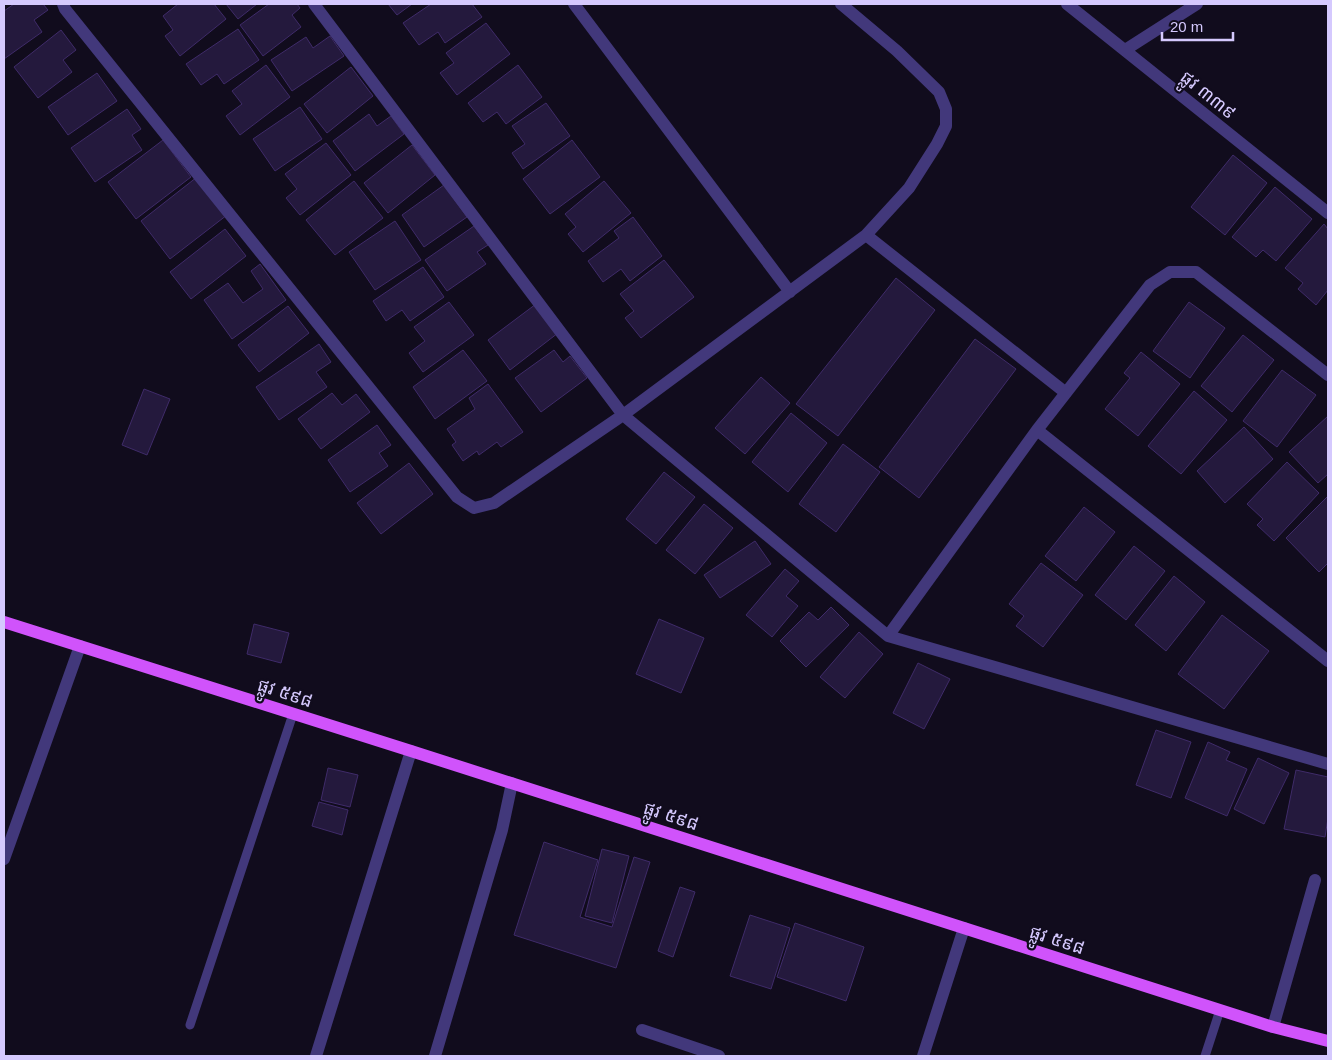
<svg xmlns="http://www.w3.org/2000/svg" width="1332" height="1060" font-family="Arial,'Noto Sans Khmer',sans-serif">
<rect width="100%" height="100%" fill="#110c1d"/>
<!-- building -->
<path fill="#24193d" stroke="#3f2b69" d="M14 4H43L48 10 34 20 42 32 4 59V11Z
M178 4H214L226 19 180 56 165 36 173 30 163 16Z
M226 4H257L238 19Z
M269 4H297L300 8 292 15 301 27 263 56 240 25Z
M388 4H412L397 15Z
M431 4H472L482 17 445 43 438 32 419 45 403 23Z
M486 23 510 54 457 95 440 73 454 63 446 53Z
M238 29 259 60 224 84 217 74 201 85 186 64Z
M61 30 76 50 63 60 72 72 38 98 14 67Z
M330 36 344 56 292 91 271 60 306 37 313 48Z
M266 65 290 97 240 135 226 116 242 104 232 91Z
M518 65 542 97 506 124 497 112 483 122 468 103Z
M351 67 373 96 327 133 304 104Z
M97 73 117 101 68 135 48 107Z
M546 103 570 136 523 169 512 153 525 144 512 126Z
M300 107 322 139 275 171 253 139Z
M127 109 141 129 132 135 142 150 95 182 71 148Z
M369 114 377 126 391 116 404 134 355 171 333 141Z
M163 140 191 177 136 219 108 182Z
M572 140 600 177 550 214 523 179Z
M326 143 351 175 300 215 286 198 297 189 285 174Z
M412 145 435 175 388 213 364 183Z
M1233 155 1267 183 1225 235 1191 207Z
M197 177 227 215 170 259 141 221Z
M354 181 383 218 335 255 306 220Z
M604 181 631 213 583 252 568 234 576 227 565 214Z
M444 185 467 217 424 247 402 215Z
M1275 187 1312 219 1276 261 1263 250 1256 257 1232 237Z
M633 217 662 256 630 281 621 269 603 282 588 261 619 238 614 231Z
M395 221 421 260 375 290 349 252Z
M1324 224 1328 229V290L1316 305 1298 289 1303 283 1285 268Z
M474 226 488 245 477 252 486 264 447 291 425 260Z
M225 229 246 256 191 299 170 272Z
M664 260 694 297 641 338 625 318 634 311 620 294Z
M260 264 286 300 232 339 204 300 228 283 243 303 263 289 251 271Z
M423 267 444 297 410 321 402 310 386 321 373 301Z
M896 278 935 310 838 436 796 404Z
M449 302 474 335 423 372 409 353 425 341 414 327Z
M1189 302 1225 328 1190 378 1153 351Z
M536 304 558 333 510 370 488 340Z
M288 306 309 333 259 372 238 345Z
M1243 335 1274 360 1232 412 1201 386Z
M975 339 1016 369 919 498 879 467Z
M319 344 331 362 316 372 327 387 279 420 256 387Z
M463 350 487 381 435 419 413 387Z
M554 350 563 362 570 356 587 378 541 412 515 378Z
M1141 352 1180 384 1138 436 1105 409 1130 378 1124 373Z
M1282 370 1316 395 1277 447 1243 421Z
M761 377 790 403 745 454 715 428Z
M488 384 523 432 501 447 497 442 479 455 477 451 463 461 452 445 456 442 447 429 475 409 469 398Z
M144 389 170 399 147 455 122 445Z
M1194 391 1227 420 1181 474 1148 446Z
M332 393 342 405 356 394 370 412 321 449 298 419Z
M791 413 827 443 788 492 752 462Z
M1328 416V474L1318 483 1289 452Z
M377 425 391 445 379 453 388 466 350 492 328 460Z
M1244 427 1273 459 1225 503 1197 471Z
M843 444 880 472 836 532 799 504Z
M1287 462 1319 493 1274 541 1257 525 1263 519 1247 504Z
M409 463 433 494 381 534 357 503Z
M664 472 695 497 656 544 626 519Z
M1328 496V563L1319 572 1286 538Z
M704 504 733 528 695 574 666 550Z
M1084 507 1115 532 1076 581 1045 556Z
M755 541 771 564 720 598 704 575Z
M1134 546 1165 571 1126 620 1095 595Z
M1041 563 1083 595 1043 647 1016 626 1024 616 1009 604Z
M785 569 799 581 786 596 798 606 772 637 746 615Z
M1174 576 1205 602 1166 651 1135 625Z
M831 607 849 625 806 667 780 641 809 612 818 620Z
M1222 615 1269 651 1224 709 1178 674Z
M659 619 704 638 681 693 636 674Z
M254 624 289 633 281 663 247 654Z
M859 632 883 654 845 698 820 677Z
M918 663 950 679 924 729 893 713Z
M1156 730 1191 742 1171 798 1136 785Z
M1208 742 1230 752 1226 760 1247 769 1227 816 1185 798Z
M1258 758 1289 773 1264 824 1234 809Z
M328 768 358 775 350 807 321 800Z
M1296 770 1328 777V818L1325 837 1284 829Z
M319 802 348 810 342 835 312 826Z
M544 842 598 860 580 917 612 927 634 857 650 862 616 968 514 935Z
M602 849 629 856 612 923 585 916Z
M680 887 695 892 673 957 658 951Z
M750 915 790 928 771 989 730 976Z
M795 923 864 947 846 1001 777 977Z"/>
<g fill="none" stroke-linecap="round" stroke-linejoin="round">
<!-- lane -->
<path stroke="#42387b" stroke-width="9" d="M190 1025 293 714
M1205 1056 1220 1010"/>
<!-- street -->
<path stroke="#42387b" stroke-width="12" d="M63 4 65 9 457 497 474 508 494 503 623 415 866 235 909 188 937 144 946 126V109L939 92 897 51 841 4
M314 4 623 415 888 636 1328 764
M574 4 790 292
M1067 4 1328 213
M1125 50 1197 4
M866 235 1066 393
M1037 430 1328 661
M888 636 1037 430 1150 285 1170 272H1196L1328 375
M4 859 80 646
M1273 1027 1315 880
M642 1030 719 1056
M316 1056 411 751
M435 1056 502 830 512 783
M923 1056 964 928"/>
<!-- primary -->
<path stroke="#d053fb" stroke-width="12" d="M4 622 411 751 1273 1027 1328 1041"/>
</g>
<g text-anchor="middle" stroke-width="4.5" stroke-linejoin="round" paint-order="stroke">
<!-- street labels -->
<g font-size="18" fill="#d5c9fe" stroke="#110c1d">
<text transform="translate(1208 95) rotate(39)" y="6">ផ្លូវ ៣៣៩</text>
<text transform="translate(285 693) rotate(18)" y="6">ផ្លូវ ៥៩៨</text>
<text transform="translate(671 816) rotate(18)" y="6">ផ្លូវ ៥៩៨</text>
<text transform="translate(1057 940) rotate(18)" y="6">ផ្លូវ ៥៩៨</text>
</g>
</g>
<!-- border -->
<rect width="1332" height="1060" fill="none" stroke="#d5c9fe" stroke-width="10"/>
<!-- scale -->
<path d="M1162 32v8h71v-8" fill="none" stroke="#d5c9fe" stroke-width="2.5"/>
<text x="1170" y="32" font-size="15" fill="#d5c9fe" stroke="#110c1d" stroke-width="4" paint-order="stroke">20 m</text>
</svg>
